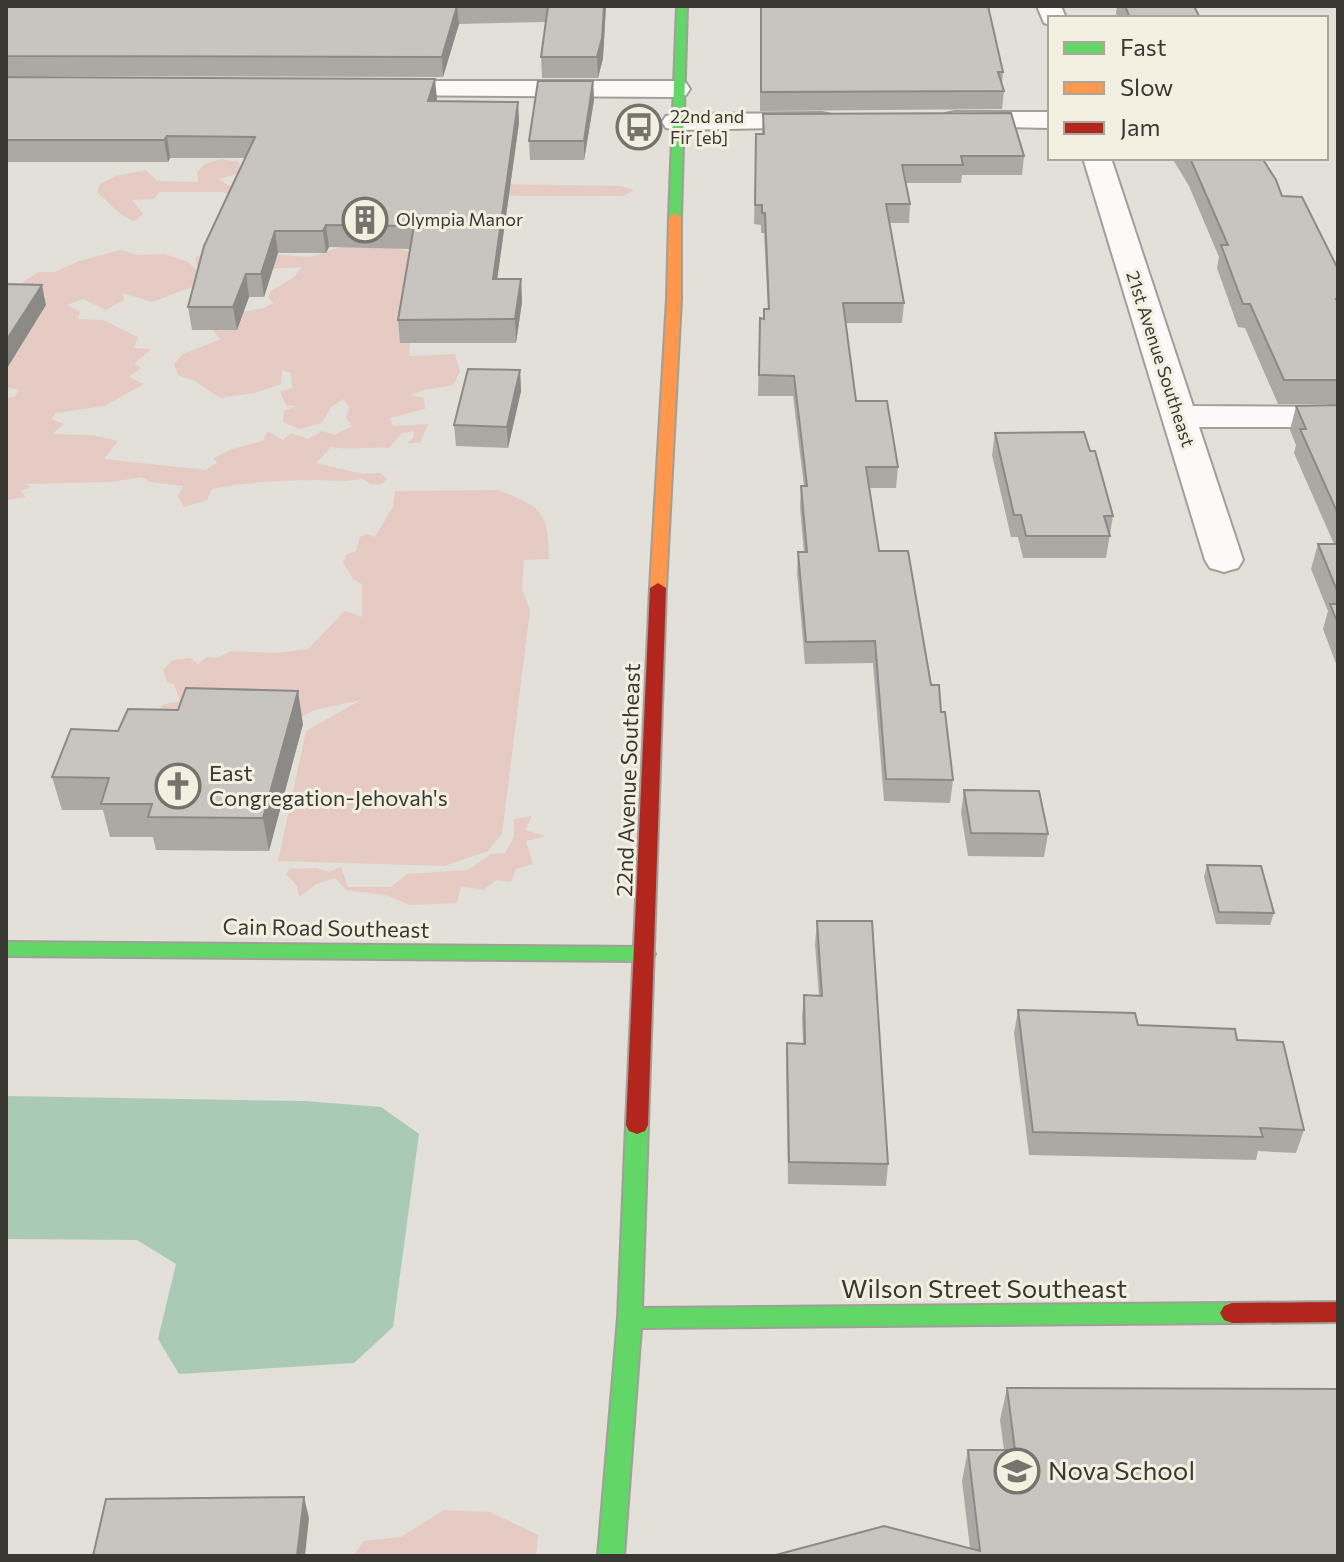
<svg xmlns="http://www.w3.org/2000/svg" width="1344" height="1562" font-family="Commissioner,sans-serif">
<rect width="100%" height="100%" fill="#e2e0d8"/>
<!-- green -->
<path fill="#e5cbc3" d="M221 159 239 162 240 173 219 179 229 186 251 180 620 186 634 190 623 196 231 195 222 192H159L154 199 132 200 143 214 134 221C119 216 109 202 97 192L100 184 116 176 146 170 157 181 198 182 197 172 205 164Z
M353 243 389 246 416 254 479 245 500 265 411 332 409 356 455 354 460 372 453 385 424 390 411 395 424 398 425 409 390 418 393 426 428 424 420 443H407L413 438 414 431 402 433 389 448C367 446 354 451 331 447L316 463 363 474 380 473 387 479 380 485 370 484 362 478C346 483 335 480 319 480 284 480 246 482 212 489L207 500 184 507 178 496 183 486 150 482 142 477 111 482 24 484 31 487 20 491 26 497 6 500V398L14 397 19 390 6 387V341L47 296 20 290 23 282 39 272H55L79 261 121 250 137 255 165 254 188 262 199 272 197 285 152 302 123 293 124 300 106 310 83 299 67 305 80 312 78 319 103 320 138 337 134 348 151 349 134 364 141 368 129 377 144 384 104 406 56 413 51 419 64 424 52 434 92 435 118 441 104 459 205 470 217 463 214 458 232 449 263 441 267 431 283 440 291 433 308 439 322 431 335 435 352 426 346 418 349 407 343 399 331 407 322 423 299 429 283 422 284 411 297 406 286 405 280 392 292 388 291 373 282 370 281 384 254 393 220 398 195 381 178 375 174 364 183 354 221 339 213 331 243 312 263 308 274 303 268 298 271 291 293 278 302 267 206 273 196 265V257L215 250 310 257Z
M498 490C543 508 548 511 549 559L524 560 522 590 530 610 502 834 488 851 444 866 278 861 306 731 361 700 314 710 297 719H155L162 705 180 701 174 684 167 682 163 670 173 660 190 658 198 664 207 657 217 658 231 651 275 653 308 649 345 611 362 617V584L354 580 343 563 346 555 356 551 360 537 367 534 375 537 393 507 395 491Z
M532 816 525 830 545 836 526 841 533 864 516 869 511 882 497 880 483 890 461 886 457 903 410 905 386 895 346 890 335 878 316 884 299 897 297 886 286 874 290 869 316 868 329 872 341 867 348 887H391L407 874 468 870 491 854 505 853 514 837V819Z
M444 1510 490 1512 538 1535 536 1556H353L364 1541 401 1537Z"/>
<!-- water -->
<path fill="#abcab6" d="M6 1096 305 1101 381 1107 419 1134 393 1327 354 1363 179 1374 158 1339 176 1264 137 1240 6 1239Z"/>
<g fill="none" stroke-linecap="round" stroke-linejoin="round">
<!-- street casing -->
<g stroke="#a09f99" stroke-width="4">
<path id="street" d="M1037 6H1061L1066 18H1050V25L1044 23Z
M375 81H677L686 83 690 89 686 95 677 97 366 95 362 89 366 83Z
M955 112H1050V128L945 126 941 120 945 114Z
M822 113 832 115 836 121 832 127 676 130 666 128 662 122 666 116 676 114Z
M1083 158H1111L1193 406 1338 407V427H1199L1243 560 1238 568 1224 572 1210 568 1205 560Z"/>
</g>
<!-- fast casing -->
<g stroke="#a09f99" stroke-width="4">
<path id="fast" d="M677 6H687L681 217 675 221 669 217Z
M6 942 645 947 652 949 655 954 652 959 645 961 6 956Z
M637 1116 645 1119 648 1125 642 1308 1232 1303 1240 1306 1244 1313 1240 1320 1232 1323 641 1328 624 1556H598L618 1318 626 1125 629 1119Z"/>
</g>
<!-- slow casing -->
<g stroke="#a09f99" stroke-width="4">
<path id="slow" d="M675 213 681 217V299L666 588 658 593 650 588 667 299 669 217Z"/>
</g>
<!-- jam casing -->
<g stroke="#a09f99" stroke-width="4">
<path id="jam" d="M658 583 666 588 648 1125 645 1131 637 1134 629 1131 626 1125 650 588Z
M1338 1302V1322L1232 1323 1224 1320 1220 1313 1224 1306 1232 1303Z"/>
</g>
<!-- street -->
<use href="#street" fill="#fbfaf9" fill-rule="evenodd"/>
<!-- fast -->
<use href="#fast" fill="#63d668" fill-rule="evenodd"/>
<!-- slow -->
<use href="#slow" fill="#ff974d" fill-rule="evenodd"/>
<!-- jam -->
<use href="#jam" fill="#b3261e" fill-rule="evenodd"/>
</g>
<!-- wall -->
<path fill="#aca9a5" d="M6 6H606L603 58 598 78H542L541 57 546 22 459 24 443 77 6 76Z
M760 6 1003 72 1002 83 1004 91 1002 109 760 111Z
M1117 6H1194L1200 18H1118L1116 13Z
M6 77 437 99 436 101 518 102 519 123 497 279H521L522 302 516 343H400L398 320 410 249 329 247 326 253H278L264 297H249L237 330H192L188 307 245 158H170L168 162H6Z
M593 81 594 100 584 160H530L529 141Z
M763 114 1024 156 1022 175H962L961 183H906L910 204 909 223H890L904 303 902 323H846L856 401 898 467 896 488H870L879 551 941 712 953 780 950 803 884 801 873 663 805 664 797 573 798 552H804L800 507 801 486H804L793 396H758L760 318 764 319 768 309 764 233H761V225L754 224 756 134H762Z
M1172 158H1262L1282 196 1338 269V404H1278L1245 328 1238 327 1217 268 1219 257 1189 186Z
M520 370 521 391 508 448 456 446 454 425Z
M1338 405V669L1323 629 1328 611 1311 569 1318 544H1334L1294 453 1296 445 1290 430 1296 406Z
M995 433 1090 451 1113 516 1106 558H1023L1018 537H1011L992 455Z
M303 724 269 851 156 850 153 837H110L103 810H62L52 777 118 731Z
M964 790 1048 834 1044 857 968 856 961 813Z
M1207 865 1274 913 1270 925 1216 924 1204 877Z
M817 921 888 1164 886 1186 788 1184 786 1065 787 1043 803 1044 802 1017 804 995 819 996 815 944Z
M1018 1010 1138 1025 1237 1040 1304 1130 1296 1153 1258 1151 1256 1160 1029 1155 1014 1033Z
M1007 1388 1338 1556H772L970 1548 962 1481 968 1450H1004L1000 1420Z"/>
<!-- shaded-wall -->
<path fill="#8c8a86" d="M457 6 459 24 443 77 442 57Z
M604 6H606L603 58 598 78 597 57Z
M435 79 437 99 430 122 428 101Z
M593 81 594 100 584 160V141Z
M518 102 519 123 494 302 493 279Z
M167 136 170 158 168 162 164 140Z
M326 225 329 247 326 253 323 231Z
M275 231 278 253 264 297 261 274Z
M246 274 249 297 237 330 233 307Z
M521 279 522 302 516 343 515 319Z
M42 285 46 305 6 370V341Z
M520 370 521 391 508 448 507 427Z
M298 691 303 724 269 851 263 818Z
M304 1497 309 1518 305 1556H297Z"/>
<!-- building -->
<path fill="#c8c5c0" stroke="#8c8a86" stroke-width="2" d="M6 6H457L442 57 6 56Z
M548 6H604L602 38 597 57H541Z
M761 6H988L1003 72H998L1004 91 761 92Z
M1125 6H1194L1200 18H1130Z
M6 77 435 79 428 101 518 102 493 279H521L515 319 398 320 414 226 326 225 323 231H275L261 274H246L233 307H188L204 246 255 137 167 136 164 140H6Z
M538 81H593L584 141H529Z
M1011 113 1024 156H961L963 165H902L910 204H886L904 303H843L856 401H887L898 467H866L879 551H908L931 685H939L941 712H945L953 780 886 779 875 641 806 642 798 552H807L801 486H807L794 376 759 375 760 318 764 319V309H769L765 213H762V205H755L756 134H764L763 114Z
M1190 158H1262L1276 180 1282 196 1302 197 1338 269V299H1336L1338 302V380H1284L1250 304H1243L1221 245H1228Z
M6 284 42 285 6 341Z
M468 369 520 370 507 427 454 425Z
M1338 405V514L1300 429H1306L1296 406Z
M1084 432 1090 451H1095L1113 516H1104L1110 536H1026L1021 515H1014L995 433Z
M1318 544H1338V593Z
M1330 604H1338V624Z
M186 688 298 691 263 818 148 817 152 804H101L109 778 52 777 71 729 118 731 128 709 178 710Z
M964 790 1039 791 1048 834 971 833Z
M1207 865 1261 866 1274 913 1219 912Z
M817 921H872L888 1164 789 1162 787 1043 805 1044 804 995 822 996Z
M1018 1010 1135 1013 1138 1025 1235 1029 1237 1040 1283 1042 1304 1130 1260 1128 1263 1137 1033 1132Z
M1007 1388 1338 1389V1556H772L884 1526 980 1551 968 1450H1015Z
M304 1497 297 1556H93L106 1499Z"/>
<!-- icons -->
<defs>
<g id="bus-ring" transform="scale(2.3)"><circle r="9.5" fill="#f3efe1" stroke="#74736c" stroke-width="1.5"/><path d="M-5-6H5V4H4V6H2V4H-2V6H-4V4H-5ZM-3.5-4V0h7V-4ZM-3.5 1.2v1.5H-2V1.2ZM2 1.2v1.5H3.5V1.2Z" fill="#74736c"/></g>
<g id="building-ring" transform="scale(2.3)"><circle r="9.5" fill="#f3efe1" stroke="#74736c" stroke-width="1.5"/><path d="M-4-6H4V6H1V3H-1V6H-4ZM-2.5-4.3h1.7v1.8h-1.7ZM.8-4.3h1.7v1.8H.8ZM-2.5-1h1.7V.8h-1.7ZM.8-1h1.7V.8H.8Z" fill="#74736c"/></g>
<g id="church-ring" transform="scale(2.3)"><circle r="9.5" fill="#f3efe1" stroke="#74736c" stroke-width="1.5"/><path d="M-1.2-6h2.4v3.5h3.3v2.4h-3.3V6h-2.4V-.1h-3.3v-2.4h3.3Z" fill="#74736c"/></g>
<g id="school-ring" transform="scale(2.3)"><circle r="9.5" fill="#f3efe1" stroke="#74736c" stroke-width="1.5"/><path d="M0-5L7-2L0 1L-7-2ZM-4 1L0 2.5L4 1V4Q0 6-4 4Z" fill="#74736c"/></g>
</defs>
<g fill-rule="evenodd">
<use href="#bus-ring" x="639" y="127"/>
<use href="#building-ring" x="365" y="220"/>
<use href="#church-ring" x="178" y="786"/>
<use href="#school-ring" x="1017" y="1471"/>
</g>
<g text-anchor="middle" stroke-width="6" stroke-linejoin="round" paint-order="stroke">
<!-- far-poi labels -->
<g font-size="18" fill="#393832" stroke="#f3efe1" text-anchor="start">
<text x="670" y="123">22nd and<tspan x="670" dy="21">Fir [eb]</tspan></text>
<text x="396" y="226">Olympia Manor</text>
</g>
<!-- far-street labels -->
<g font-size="18" fill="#393832" stroke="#f3efe1">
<text transform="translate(1160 359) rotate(72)" y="6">21st Avenue Southeast</text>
</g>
<!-- poi labels -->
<g font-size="22" fill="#393832" stroke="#f3efe1" text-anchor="start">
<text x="209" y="781">East<tspan x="209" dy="25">Congregation-Jehovah's</tspan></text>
</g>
<!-- street labels -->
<g font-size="22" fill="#393832" stroke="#f3efe1">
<text transform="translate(628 780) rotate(-88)" y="8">22nd Avenue Southeast</text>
<text transform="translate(326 928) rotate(1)" y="8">Cain Road Southeast</text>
</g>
<!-- near-street labels -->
<g font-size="26" fill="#393832" stroke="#f3efe1">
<text x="984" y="1298">Wilson Street Southeast</text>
</g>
<!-- near-poi labels -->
<g font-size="26" fill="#393832" stroke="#f3efe1" text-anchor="start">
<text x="1048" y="1480">Nova School</text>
</g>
</g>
<!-- border -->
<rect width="1344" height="1562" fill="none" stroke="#393832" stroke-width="16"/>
<!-- legend -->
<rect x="1048" y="16" width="280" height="144" fill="#f3efe1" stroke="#a9a69b" stroke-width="2"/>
<rect x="1064" y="42" width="40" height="12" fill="#63d668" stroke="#a9a69b" stroke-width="2"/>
<text x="1120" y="56" font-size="24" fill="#393832">Fast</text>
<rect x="1064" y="82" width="40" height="12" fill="#ff974d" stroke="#a9a69b" stroke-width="2"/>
<text x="1120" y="96" font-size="24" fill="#393832">Slow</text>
<rect x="1064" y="122" width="40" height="12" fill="#b3261e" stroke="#a9a69b" stroke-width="2"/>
<text x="1120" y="136" font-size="24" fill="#393832">Jam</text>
</svg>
